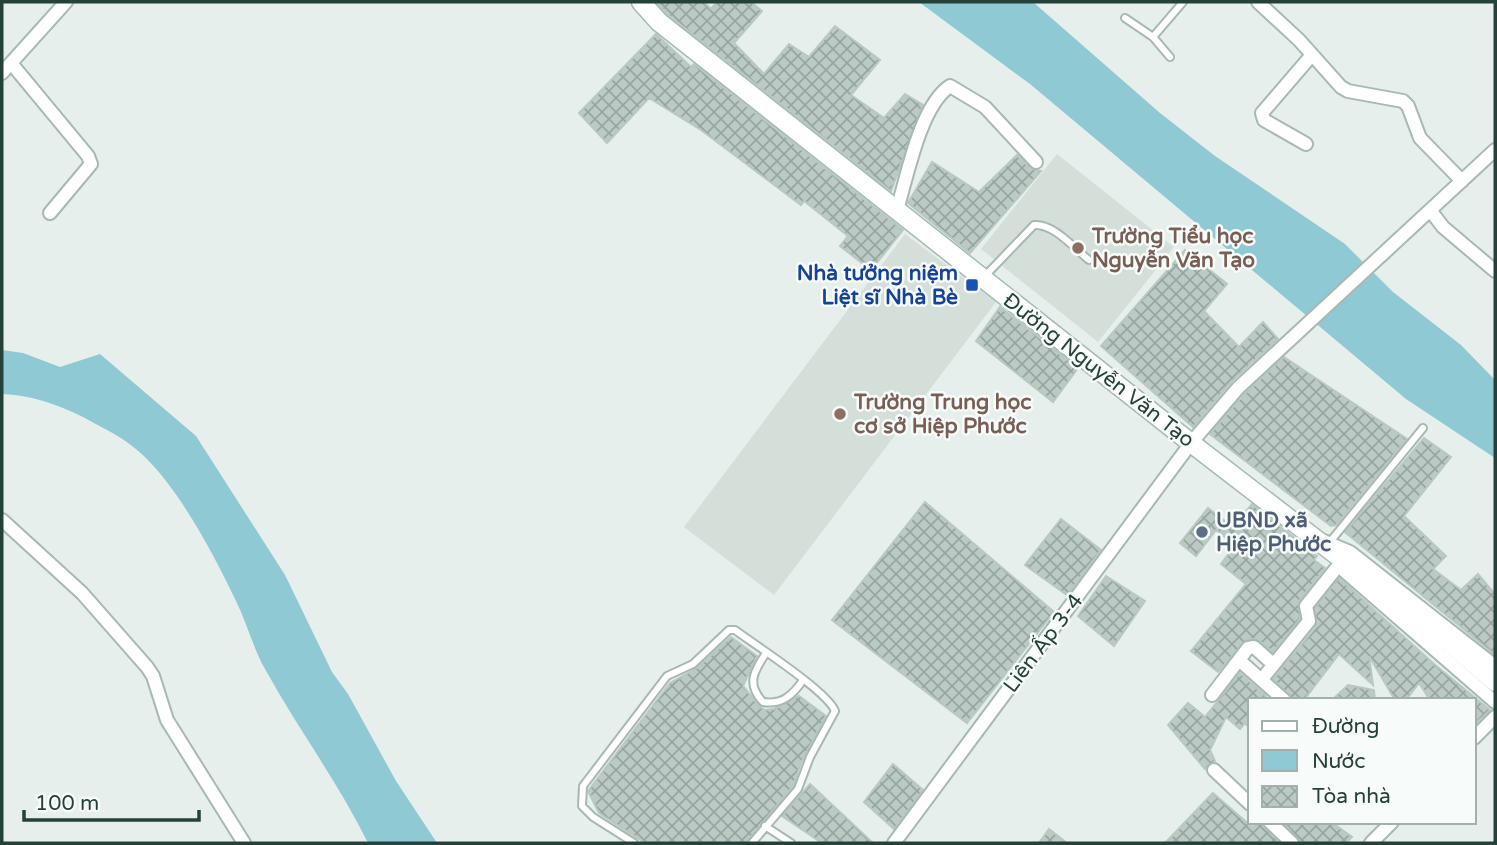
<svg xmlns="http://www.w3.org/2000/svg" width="1497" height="845" font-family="'Varela Round',sans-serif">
<defs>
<pattern id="building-cross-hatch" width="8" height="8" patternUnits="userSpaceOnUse" patternTransform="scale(1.75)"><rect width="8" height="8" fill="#bbcac4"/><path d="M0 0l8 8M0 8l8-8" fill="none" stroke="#98a6a0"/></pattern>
</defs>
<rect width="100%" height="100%" fill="#e6efeb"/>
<!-- built -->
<path fill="#d4dfda" d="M1057 154 1174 247 1098 342 981 249Z
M905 234 996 302 774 595 684 527Z"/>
<!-- water -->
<path fill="#8ec9d4" d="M919 2H1033L1160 113 1215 156 1345 244 1393 292 1461 345 1495 380V458L1406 399 1030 84Z
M2 350 23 353 60 367 100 354 196 436 285 575 332 672 348 694 396 781 437 843H368C338 782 298 729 265 669 253 648 247 623 236 601 214 555 176 482 137 450 121 436 101 427 83 417 56 404 31 395 2 394Z"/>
<!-- building -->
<path fill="url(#building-cross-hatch)" stroke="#b8c9c2" stroke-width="2" d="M656 2H704L711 9 717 2H751L762 11 734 43 764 74 789 44 809 57 835 26 880 60 851 95 884 118 905 94 923 105 891 191 667 14Z
M656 34 691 67 694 64 903 230 871 270 840 246 848 236 804 201 801 205 701 130 649 98 607 143 579 113Z
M1017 155 1030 168 1041 171 970 253 908 203 932 162 979 192Z
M1185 250 1227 284 1204 311 1239 347 1263 322 1278 339 1231 382 1193 427 1101 346Z
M1000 307 1078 368 1053 402 976 341Z
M1284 357 1407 439 1336 525 1331 526 1210 434 1244 394Z
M1424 438 1451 457 1404 516 1446 556 1433 569 1461 590 1478 574 1495 594V655L1345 532Z
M925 502 1054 612 967 723 832 620Z
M1252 504 1317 556 1314 560 1325 568 1299 601 1300 619 1273 652 1257 639H1247L1218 672 1191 651 1246 584 1221 564 1235 545 1216 530 1196 556 1180 543 1208 508 1233 527Z
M1061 519 1101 550 1067 595 1025 565Z
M1106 576 1145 601 1114 646 1078 616Z
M1339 578 1434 664 1490 710 1474 725V700H1430L1419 683 1406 700H1395L1369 656 1373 685 1339 654 1304 700H1293L1273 679 1316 627 1315 608Z
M731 637 757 656 743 686 760 707 765 710 774 709 799 696 826 716 801 763 793 786 746 843H645L599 813 588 791 670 683 697 668Z
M1240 673 1266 696 1264 700H1250V729L1245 723 1240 729 1226 717 1210 750 1215 761 1205 769 1168 725 1188 703 1205 717Z
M1348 685 1374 690 1375 700H1332Z
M893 764 923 790 894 829 864 802Z
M810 784 873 843H822L782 816Z
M1213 793 1252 827 1261 822 1280 843H1165Z
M1283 822H1331L1352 837 1346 843H1301Z
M1049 829 1067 843H1039Z"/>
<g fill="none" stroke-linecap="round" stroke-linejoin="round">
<!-- lane casing -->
<g stroke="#a8b8b2" stroke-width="10">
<path id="lane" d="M1125 18 1153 37 1170 57
M1153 37 1183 2
M984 277 1034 225C1053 223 1074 248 1089 260
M1329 543 1423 428
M766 653C754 671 746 684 763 702 782 705 793 695 803 680
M765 826 791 843
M634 843 593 817 582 806 583 786 667 676 693 664 729 630H735C755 645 827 691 835 711L810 757 798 789 752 843"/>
</g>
<!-- street casing -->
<g stroke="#a8b8b2" stroke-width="16">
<path id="street" d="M1258 2 1299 40 1341 87 1348 91 1403 101 1408 106 1420 138 1462 181
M11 63 88 156 91 164 50 213
M2 73 66 2
M1306 144 1264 120 1262 113 1311 56
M897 210C907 177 920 106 950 86L985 107 1036 162
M1430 210 1443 227 1495 271
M2 520 82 593 147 667 153 676 167 720 244 843
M1324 541 1350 552 1495 666
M1342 569 1495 702
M1239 660 1284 700
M1262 679 1309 621 1306 606 1338 566
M1212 695 1248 648 1254 647 1273 664
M1474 738 1495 717
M1214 770 1250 804
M1270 822 1292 843
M894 843 1191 443 1238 388 1495 150
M1371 843 1392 822"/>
</g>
<!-- secondary casing -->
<g stroke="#a4bbb3" stroke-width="21">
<path id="secondary" d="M641 2 659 22 1191 443 1439 634 1495 682"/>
</g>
<!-- lane -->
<use href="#lane" stroke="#fff" stroke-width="6"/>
<!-- street -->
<use href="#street" stroke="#fff" stroke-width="12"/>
<!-- secondary -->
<use href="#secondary" stroke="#fff" stroke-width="18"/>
</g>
<!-- markers -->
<g fill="#8d6e63" stroke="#f7fbf9" stroke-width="2.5">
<circle cx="1078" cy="248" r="7"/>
<circle cx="840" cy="414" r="7"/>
</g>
<rect fill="#1a4fb4" stroke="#f7fbf9" stroke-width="2.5" x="965" y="278" width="14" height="14" rx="3.5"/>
<circle fill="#5c6f8a" stroke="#f7fbf9" stroke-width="2.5" cx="1202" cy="532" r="7"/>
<g text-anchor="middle" stroke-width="5" stroke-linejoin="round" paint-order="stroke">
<!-- education labels -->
<g font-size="21" font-weight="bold" fill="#785e54" stroke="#f7fbf9" text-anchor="start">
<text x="1092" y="243">Trường Tiểu học<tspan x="1092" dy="24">Nguyễn Văn Tạo</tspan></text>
<text x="854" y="409">Trường Trung học<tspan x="854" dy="24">cơ sở Hiệp Phước</tspan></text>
</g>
<!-- transit labels -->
<g font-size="21" font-weight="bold" fill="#164399" stroke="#f7fbf9" text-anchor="end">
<text x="958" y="280">Nhà tưởng niệm<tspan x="958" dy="24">Liệt sĩ Nhà Bè</tspan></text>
</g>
<!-- street labels -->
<g font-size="21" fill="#24423a" stroke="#f7fbf9">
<text transform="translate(1099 370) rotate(38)" y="7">Đường Nguyễn Văn Tạo</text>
<text transform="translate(1043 643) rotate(-53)" y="7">Liên Ấp 3-4</text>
</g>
<!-- service labels -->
<g font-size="21" font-weight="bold" fill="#4e5e75" stroke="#f7fbf9" text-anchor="start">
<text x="1216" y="527">UBND xã<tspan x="1216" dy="24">Hiệp Phước</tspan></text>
</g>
</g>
<!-- border -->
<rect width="1497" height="845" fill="none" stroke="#24423a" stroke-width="7"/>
<!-- legend -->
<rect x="1248" y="698" width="228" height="126" fill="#f7fbf9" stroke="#a3b1ad" stroke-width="2"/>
<rect x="1262" y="721" width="35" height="10" fill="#ffffff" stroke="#a3b1ad" stroke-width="2"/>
<text x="1312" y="733" font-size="21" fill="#24423a">Đường</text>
<rect x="1262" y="750" width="35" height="21" fill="#8ec9d4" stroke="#a3b1ad" stroke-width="2"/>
<text x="1312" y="768" font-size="21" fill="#24423a">Nước</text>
<rect x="1262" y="786" width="35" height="21" fill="url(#building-cross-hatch)" stroke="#a3b1ad" stroke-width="2"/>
<text x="1312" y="803" font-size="21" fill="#24423a">Tòa nhà</text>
<!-- scale -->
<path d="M24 810v10h175v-10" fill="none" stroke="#24423a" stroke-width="3.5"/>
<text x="35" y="810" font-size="21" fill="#24423a" stroke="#f7fbf9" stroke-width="5" paint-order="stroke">100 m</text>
</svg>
